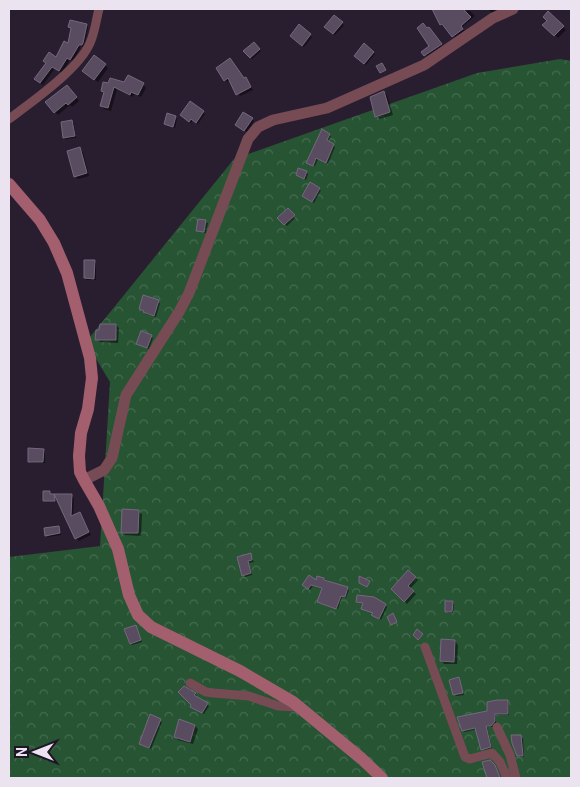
<svg xmlns="http://www.w3.org/2000/svg" width="580" height="787" font-family="Roboto,sans-serif">
<defs>
<pattern id="forest-crowns" width="20" height="18" patternUnits="userSpaceOnUse" patternTransform="scale(1.25)"><rect width="20" height="18" fill="#275433"/><path d="M2 6a3 3 0 1 1 6 0M12 15a3 3 0 1 1 6 0" fill="none" stroke="#466c51"/></pattern>
</defs>
<rect width="100%" height="100%" fill="#291e30"/>
<!-- forest -->
<path fill="url(#forest-crowns)" d="M560 59 571 61V778H9V557L100 546 110 382 86 342 234 159 477 73Z"/>
<!-- shadow -->
<path fill="#0007" d="M448 9H460L457 11 461 16 469 10 475 16 461 28 464 31 455 37 444 25 442 26 441 25 436 13 442 14Z
M473 9H494L496 11 492 13 489 10Z
M548 13 566 30 558 38 544 25 549 21Z
M334 16 344 25 335 35 326 27Z
M86 25 88 27 84 47 81 46 73 61 70 60 62 73 55 68 43 85 38 81 69 45 72 30 70 27Z
M300 26 312 37 304 47 291 36Z
M427 30H430L442 46 427 56 423 52 431 46Z
M253 43 261 51 252 59 245 51Z
M364 45 375 54 366 65 355 56Z
M230 59 244 79 248 81 253 90 240 96 230 80 228 82 225 80Z
M105 65 108 68 98 82 87 74Z
M125 84H143L146 88 141 97 134 94 133 97 117 89 111 111 104 109 101 105 105 93 102 91Z
M70 90 79 101 72 107 70 105 58 115 55 112Z
M384 92 387 95 393 115 380 119 377 116Z
M203 112 205 114 198 124 193 120 191 123 183 117Z
M175 117 177 119 175 128 166 124Z
M252 119 254 121 247 132 238 127Z
M72 122 74 123 76 138 66 139 64 138Z
M329 135 331 136 328 142 335 147 328 164 318 159 315 166 309 164Z
M79 149 83 152 89 176 78 179 75 176Z
M306 172 308 174 306 180 297 175Z
M319 189 321 190 314 203 303 196Z
M288 210 295 218 287 226 279 218Z
M199 221 208 223 206 233 197 231Z
M94 261 96 263V280H87L85 278Z
M158 302 160 303 156 317 146 314 140 309Z
M116 325 119 328 118 343 100 342 97 339Z
M151 337 153 338 149 349 139 345Z
M43 450 45 452V463H31L29 461Z
M56 495 71 496 74 498 73 517 79 513 82 516 91 535 79 541 76 538Z
M138 511 142 514 141 536 125 535 122 532Z
M59 527 61 535 48 537 47 535Z
M250 555 254 562 249 563 252 575 245 577 239 558Z
M408 571 418 580 410 589 416 594 407 604 393 589Z
M324 579 349 590 346 598 342 597 338 609 320 603 323 589 313 586 310 590 305 586Z
M357 602 385 605 387 607 381 620 375 616 374 613 364 610 362 609 364 604Z
M452 603 454 604 453 613H448L446 611Z
M136 627 142 642 132 645 131 644Z
M455 641 458 645 457 664H444L441 660Z
M459 679 464 695 456 696 454 694Z
M185 687 195 694 197 696 195 697 209 706 204 714 194 708Z
M507 701 509 703V715H496V723L493 727H487L492 748 484 750 477 729 465 732 463 731 488 712Z
M151 716 162 722 151 749 141 744Z
M195 726 198 729 193 744 178 740 175 736Z
M521 736 523 738 524 757H520L518 755Z"/>
<!-- building -->
<path fill="#594c61" stroke="#75687e" d="M432 9H463L471 17 461 26 463 29 452 37 442 24 440 25Z
M548 11 564 26 554 36 542 25 547 21 543 17Z
M334 15 343 22 333 34 324 27Z
M70 20 87 24 83 43 82 45H79L70 60 67 58 59 71 52 67 40 83 34 79 46 63 43 61 49 52 56 57 64 41 68 43 71 28 68 27Z
M423 23 427 28 429 27 442 44 424 56 421 52 429 46 417 28Z
M299 24 311 34 302 46 290 36Z
M254 42 260 49 250 58 243 51Z
M364 43 374 52 364 64 354 56Z
M94 55 106 64 94 80 82 71Z
M230 58 244 78 246 77 251 87 236 95 228 78 224 81 216 68Z
M382 63 386 70 380 73 376 66Z
M128 75 144 83 138 95 131 92 130 95 114 87 108 108 100 106 104 92 101 91 103 82 108 83 110 78 124 82Z
M67 85 77 97 68 105 66 103 54 113 45 102Z
M384 91 390 112 375 117 370 97Z
M190 101 204 111 196 123 191 119 189 122 180 115Z
M243 112 253 118 244 131 235 125Z
M167 113 176 116 173 127 164 124Z
M72 120 75 136 63 138 61 122Z
M322 129 330 134 327 140 334 144 326 163 316 158 313 166 306 163Z
M80 147 87 173 74 177 67 151Z
M298 168 307 171 304 179 296 175Z
M310 182 320 188 312 202 302 196Z
M288 208 295 215 284 225 277 218Z
M198 219 206 220 204 232 196 231Z
M84 260H95L94 279 84 278Z
M143 295 159 300 154 316 143 312 144 311 139 309Z
M100 324H116V340H95L96 330H99Z
M141 331 152 335 147 348 136 344Z
M28 448 44 449 43 462H28Z
M43 491H50V494H54L55 501H43Z
M54 494H72L71 516 80 512 89 532 75 539Z
M122 509 139 510 138 533H121Z
M59 526 60 533 45 536 44 528Z
M251 553 252 560 248 561 251 573 242 576 237 557Z
M408 570 416 577 408 586 414 591 404 602 391 589Z
M309 575 316 580 317 576 324 578V580L348 587 345 597 341 596 336 609 317 602 322 588 311 585 308 589 302 585Z
M359 576 370 581 367 587 359 583Z
M357 595 374 597 386 604 379 619 371 615 373 613 361 609 363 603 356 602Z
M445 601H453L452 612H445Z
M393 613 397 622 391 625 387 617Z
M136 625 141 640 130 644 124 629Z
M417 629 423 634 418 640 413 635Z
M441 639 455 640 454 662 440 661Z
M459 677 463 693 453 695 449 680Z
M184 686 196 693 194 695 208 703 202 713 190 707 191 705 178 692Z
M497 700H508V714H495V721L491 726H486L491 747 481 750 475 728 462 731 457 717 487 711V702Z
M150 714 161 719 149 748 139 744Z
M179 719 195 725 190 742 174 737Z
M511 735H521L523 756H517L512 743Z
M490 760 495 765 500 778H487L482 762Z"/>
<g fill="none" stroke-linecap="round" stroke-linejoin="round">
<!-- minor -->
<path stroke="#764b54" stroke-width="9" d="M9 119C32 102 79 69 90 43 95 32 96 20 99 9
M425 647 465 757 470 759 492 753 500 762 507 778
M190 683 206 692 214 693 249 696 278 706 299 707
M497 727 510 755 516 778"/>
<!-- tertiary -->
<path stroke="#764b54" stroke-width="11" d="M84 480 104 470 112 458 126 395 179 312 189 293 248 139 258 127 273 120 327 108 424 65 493 18 513 9"/>
<!-- secondary -->
<path stroke="#a45f6f" stroke-width="12" d="M9 184 40 220 54 243 67 273 90 358 92 378 88 409 81 433 79 456 80 472 84 480 99 506 118 549 129 595 138 615 151 627 240 671 293 702 362 759 382 778"/>
</g>
<!-- border -->
<rect width="580" height="787" fill="none" stroke="#ebe3f0" stroke-width="20"/>
<!-- north arrow -->
<g transform="translate(35 752) rotate(270)" stroke="#1f1526" stroke-width="4" paint-order="stroke">
<path d="M0-4L9 19L0 12L-9 19Z" fill="#ebe3f0"/>
<text y="-8" font-size="14" font-weight="bold" text-anchor="middle" fill="#ebe3f0">N</text>
</g>
</svg>
